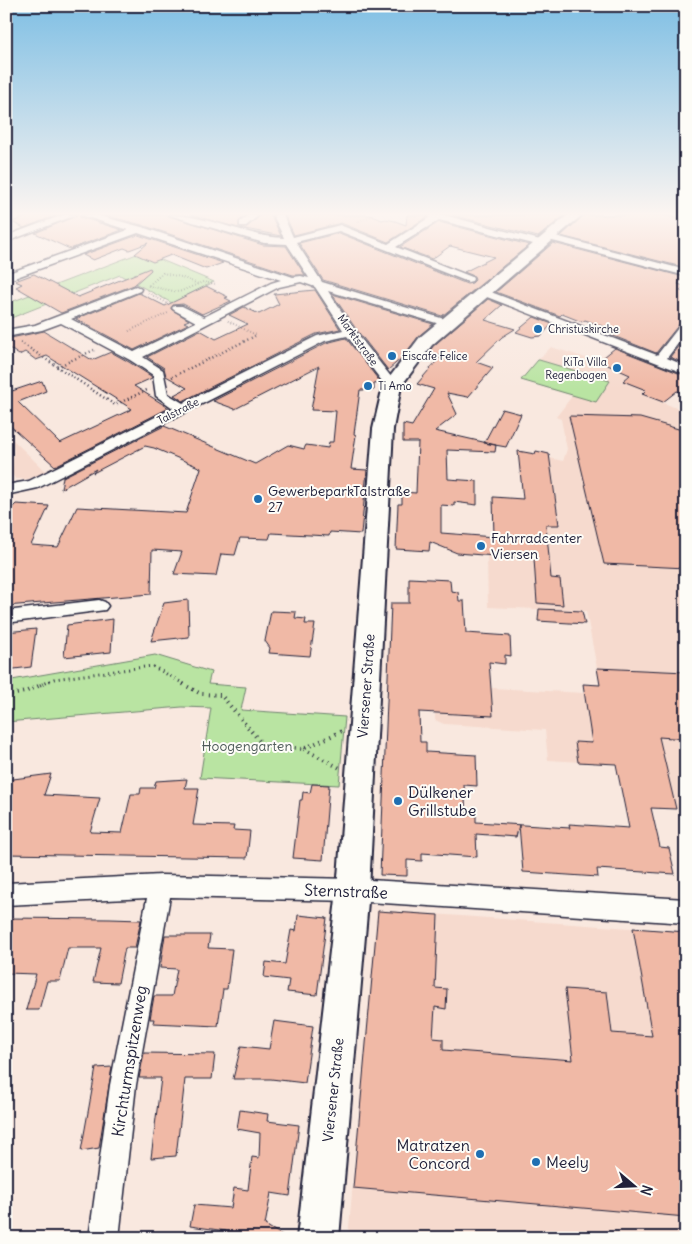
<svg xmlns="http://www.w3.org/2000/svg" width="692" height="1244" font-family="Delius,sans-serif">
<rect width="100%" height="100%" fill="#f9e8df"/>
<filter id="ink" filterUnits="userSpaceOnUse"><feTurbulence type="fractalNoise" baseFrequency=".02" numOctaves="2"/><feDisplacementMap in="SourceGraphic" scale="10" xChannelSelector="R" yChannelSelector="G"/><feConvolveMatrix kernelMatrix="1 2 1 2 8 2 1 2 1" color-interpolation-filters="sRGB"/></filter>
<g filter="url(#ink)">
<!-- built -->
<path fill="#f6dace" d="M551 347 596 361 615 348 676 371 650 393 642 394 686 412V805L676 809 625 806 616 764 548 760 545 730 444 724 435 720V713L492 716 491 688 602 694 586 611 488 607 487 556 549 560 546 525H560L550 458 563 461 567 449 561 419 556 417 573 395 596 402 610 381 538 360Z
M10 437 47 473 28 479H16L11 474 14 450Z
M377 910 686 932V1238H348Z"/>
<!-- green -->
<path fill="#b9e4a2" stroke="#6e836e" d="M142 252 214 282 172 303 120 275 6 320V304Z
M538 360H539L610 381 596 402 521 380Z
M155 655 211 672 208 684 246 687 241 710 345 717 339 785 200 778 211 708 182 707 6 722V681Z"/>
<!-- building -->
<path fill="#f0b9a6" stroke="#22223b" d="M31 215H57L24 228 12 222Z
M78 215 80 217 122 230 70 249 35 233Z
M104 215H167L263 245 286 246 305 275H293L142 225Z
M191 215H246L239 221V228Z
M261 215H271L281 236 240 228 247 227Z
M285 215H370L382 220 386 219 395 221 406 225 407 215H425L427 217 388 242 341 223 294 235Z
M452 215H565L538 237Z
M584 215H663L686 220V268L561 236Z
M439 222 529 245 442 316 323 280 299 243 339 233 467 284 472 283 475 280 474 276 464 272 494 257 450 246 432 259 400 247Z
M138 235 223 263 206 269 171 255 153 262 135 254 148 243 129 250 124 248 93 260 83 255Z
M553 243 684 277 678 284 684 286 680 291 686 292V320L681 322 656 353 611 335 616 331 585 320 582 322 562 314 560 316 496 292Z
M150 268 151 270 134 285 61 313 16 287 22 284 15 281 34 274 78 297Z
M206 286 228 297 225 298 231 301 202 314 183 304 173 305 171 309 189 320 184 322 188 324 134 350 76 319 139 293 165 306Z
M315 290 340 329 316 334 183 401 174 395 187 388 166 376 164 368 147 357 200 330 216 339 248 324 229 315 244 307 259 314 279 304 274 294Z
M332 294 433 324 419 336 403 357 388 370 356 329Z
M488 299 502 305 485 320 515 329 502 337 476 362 493 368 468 397 447 393 457 414 435 431 496 445 495 452 447 450 448 479 477 481V505L454 502V506L441 505V533L494 537 493 497 523 499 518 451 535 454 536 451 549 454 559 525H546L551 578 560 579 563 605 537 603 534 559 457 553 430 542 429 551 396 549 398 504H402V492L416 493 418 442H403V424L412 426 434 389 417 384 441 356 429 352 433 346Z
M534 317 552 324 541 336 532 337 516 332Z
M44 331 92 360 111 352 129 362 151 376 152 378 134 386 169 408 55 466 6 422V393L42 381 46 391 18 402 60 443 132 409 47 356 36 360 25 352 19 355 6 346V339Z
M686 336V344L680 351 686 354V364L670 357Z
M346 338 381 383 374 384V390H360L354 434 356 435 351 469 367 470 361 534 330 532 329 536 271 533 269 539 240 538 235 555 221 554 216 576 174 574 182 552 152 550 151 594 6 606V514L16 504 49 506 31 545 58 547 77 507 186 513 201 468 154 448 145 446 93 473 96 469 61 489 63 477 164 426 255 464 288 445 304 449 306 445 328 448 329 442H333L336 411 311 410 319 366 235 409 213 401 326 343Z
M615 348 686 376V394L677 391 663 402 642 394 646 390 623 381 630 375 601 362 606 358 604 357Z
M502 409 521 414 506 447 484 443Z
M569 416 640 418 682 430 686 440V568L604 564Z
M409 578 450 580 451 591 458 592 459 601H464L466 633 510 636 511 656 505 655V664L489 662 493 716 419 712 420 742H426V752L476 755 477 786 464 785 466 814 476 815V822L570 828 569 824 629 828 616 764 578 762 575 742 592 743 583 684 600 685 597 668 686 672V739L659 737 676 809 651 808 660 847 669 848 675 874 597 869 598 877 523 872 519 825 516 837 476 834 477 857 422 853V861L407 860V876L380 875 391 603H409Z
M188 600 189 637 151 641 164 603Z
M539 609 582 611 585 624 538 621Z
M271 611 296 612 295 618 306 619 305 624H315L310 656 269 653 270 648 265 641Z
M113 619 111 652 64 657 67 625Z
M36 629 31 667 6 670V632Z
M51 774 44 795 100 798 90 832 122 833 131 794H140L141 788H154L156 781 187 779 185 788H199L193 825 234 826 233 830 250 831 247 858 6 854V780Z
M312 784 329 785 323 860 293 858 300 800H302L303 792 310 793Z
M378 911 438 915 435 988 447 989 446 1009 435 1007 433 1038 443 1039V1050L573 1060 565 989 607 992 612 1033 652 1036 633 928 686 932V1217L353 1188Z
M298 915 327 918 317 995 287 992 289 980 264 977 266 962 285 964 291 930 296 931Z
M6 918 110 919 141 920 135 948H125L118 983 93 982 101 948H68L60 981H47L39 1010H26L36 974 6 973Z
M165 935H210L208 948 232 949 227 989H223L218 1026 153 1023 154 1019H150L154 996H172L177 969 160 968Z
M274 1021 313 1026 305 1083 271 1079H233L241 1046 269 1049Z
M144 1053 215 1054 212 1079H185L176 1156 151 1158 161 1078H139Z
M112 1067 99 1148 81 1151 96 1068Z
M240 1110 268 1114 267 1121 299 1125 290 1196 271 1193 265 1225 287 1238H225L226 1231 190 1226 194 1205 231 1208 234 1188 248 1190 252 1157 259 1158 260 1133 237 1129Z"/>
<g fill="none" stroke-linecap="round" stroke-linejoin="round">
<!-- street casing -->
<g stroke="#22223b" stroke-width="3">
<path id="street" d="M63 215H76L6 242V236Z
M81 215H96L142 227 293 277 301 276 309 278 287 244 264 243 169 215C208 215 244 236 284 238L273 215H283L293 237 340 225 388 244 430 217 427 215H444L544 241 546 243 541 246 439 220 396 247 472 277 473 279 472 281 468 282 339 231 296 242 322 282 451 321 453 323 451 325H443L328 291 354 330 396 383 398 386 396 389H388L347 336 325 341 38 488 6 495V485L29 481 173 408 156 396 153 375 130 360 61 323 42 330 6 337V330L35 325 136 286 141 289 140 291 71 319 134 352 196 322 174 310 172 308 174 306H182L204 317 271 283 281 280 138 233 6 281V274L128 230ZM301 282 315 287 343 330 317 336 183 403 168 394 163 370 143 357 279 287Z
M249 215H259L246 226H240V222Z
M548 234 686 270V276L545 239V235Z
M483 289 657 355 682 323 686 322V333L667 358 686 366V374L479 294 478 292Z
M99 600 105 602 108 606 105 610 6 623V611Z
M161 875 353 879 686 899V923L353 901 170 897 136 1085 119 1238H89L110 1085 147 898 6 905V883Z"/>
</g>
<!-- secondary casing -->
<g stroke="#22223b" stroke-width="4">
<path id="secondary" d="M568 215H582L432 345 401 386 393 429 369 890 339 1238H297L337 890 373 429 383 386 420 337Z"/>
</g>
<!-- path-far3 -->
<path stroke="#22223b" stroke-width="2" stroke-dasharray="0.5 2.5" stroke-linecap="butt" d="M356 222 375 215
M149 285 163 273 181 277 198 284
M148 286 179 292 203 282 216 284
M148 293 167 303
M228 321 256 335 252 337
M129 331 168 313"/>
<!-- path-far2 -->
<path stroke="#22223b" stroke-width="2.5" stroke-dasharray="1 3" stroke-linecap="butt" d="M20 342 115 405 149 389
M57 367 94 350
M172 377 255 336"/>
<!-- path-far1 -->
<path stroke="#22223b" stroke-width="3" stroke-dasharray="1 4" stroke-linecap="butt" d="M40 685 54 679 152 666 186 685"/>
<!-- path -->
<path stroke="#22223b" stroke-width="4" stroke-dasharray="1 4.5" stroke-linecap="butt" d="M183 684 201 694 221 695 262 744 303 749 342 731
M6 696 25 692 43 684
M304 749 340 768"/>
<!-- street -->
<use href="#street" fill="#fdfcf7" fill-rule="evenodd"/>
<!-- secondary -->
<use href="#secondary" fill="#fdfcf7" fill-rule="evenodd"/>
</g>
</g>
<!-- sky -->
<linearGradient id="sky" x2="0" y2="1"><stop stop-color="#7fbfe4"/><stop offset="0.55" stop-color="#fcf5f1"/><stop offset="1" stop-color="#fcf5f1" stop-opacity="0"/></linearGradient>
<rect width="692" height="389" fill="url(#sky)"/>
<!-- markers -->
<g fill="#1f6fb2" stroke="#fdfcf7" stroke-width="2">
<circle cx="538" cy="329" r="5"/>
<circle cx="392" cy="356" r="5"/>
<circle cx="617" cy="368" r="5"/>
<circle cx="368" cy="386" r="5"/>
<circle cx="258" cy="499" r="5"/>
<circle cx="481" cy="546" r="5"/>
<circle cx="398" cy="801" r="5"/>
<circle cx="480" cy="1154" r="5"/>
<circle cx="536" cy="1162" r="5"/>
</g>
<g text-anchor="middle" stroke-width="4" stroke-linejoin="round" paint-order="stroke">
<!-- far-poi labels -->
<g font-size="11" fill="#22223b" stroke="#fdfcf7" text-anchor="start">
<text x="548" y="333">Christuskirche</text>
<text x="402" y="360">Eiscafe Felice</text>
<text x="607" y="366" text-anchor="end">KiTa Villa<tspan x="607" dy="13">Regenbogen</tspan></text>
<text x="378" y="390">Ti Amo</text>
</g>
<!-- far-street labels -->
<g font-size="11" fill="#22223b" stroke="#fdfcf7">
<text transform="translate(358 340) rotate(54)" y="4">Marktstraße</text>
<text transform="translate(178 411) rotate(-27)" y="4">Talstraße</text>
</g>
<!-- poi labels -->
<g font-size="14" fill="#22223b" stroke="#fdfcf7" text-anchor="start">
<text x="268" y="496">GewerbeparkTalstraße<tspan x="268" dy="16">27</tspan></text>
<text x="491" y="543">Fahrradcenter<tspan x="491" dy="16">Viersen</tspan></text>
</g>
<!-- street labels -->
<g font-size="14" fill="#22223b" stroke="#fdfcf7">
<text transform="translate(366 686) rotate(-86)" y="5">Viersener Straße</text>
<text transform="translate(333 1090) rotate(-84)" y="5">Viersener Straße</text>
</g>
<!-- park labels -->
<g font-size="14" fill="#4f5c5a" stroke="#fdfcf7">
<text x="247" y="751">Hoogengarten</text>
</g>
<!-- near-poi labels -->
<g font-size="16" fill="#22223b" stroke="#fdfcf7" text-anchor="start">
<text x="408" y="798">Dülkener<tspan x="408" dy="18">Grillstube</tspan></text>
<text x="470" y="1151" text-anchor="end">Matratzen<tspan x="470" dy="18">Concord</tspan></text>
<text x="546" y="1168">Meely</text>
</g>
<!-- near-street labels -->
<g font-size="16" fill="#22223b" stroke="#fdfcf7">
<text transform="translate(346 891) rotate(2)" y="6">Sternstraße</text>
<text transform="translate(129 1061) rotate(-81)" y="6">Kirchturmspitzenweg</text>
</g>
</g>
<!-- margin -->
<rect width="692" height="1244" fill="none" stroke="#fdfcf7" stroke-width="25"/>
<rect x="12" y="12" width="667" height="1219" fill="none" stroke="#22223b" stroke-width="2" filter="url(#ink)"/>
<!-- north arrow -->
<g transform="translate(634 1186) rotate(109)" stroke="#fdfcf7" stroke-width="4" paint-order="stroke">
<path d="M0-4L9 19L0 12L-9 19Z" fill="#22223b"/>
<text y="-8" font-size="14" font-weight="bold" text-anchor="middle" fill="#22223b">N</text>
</g>
</svg>
